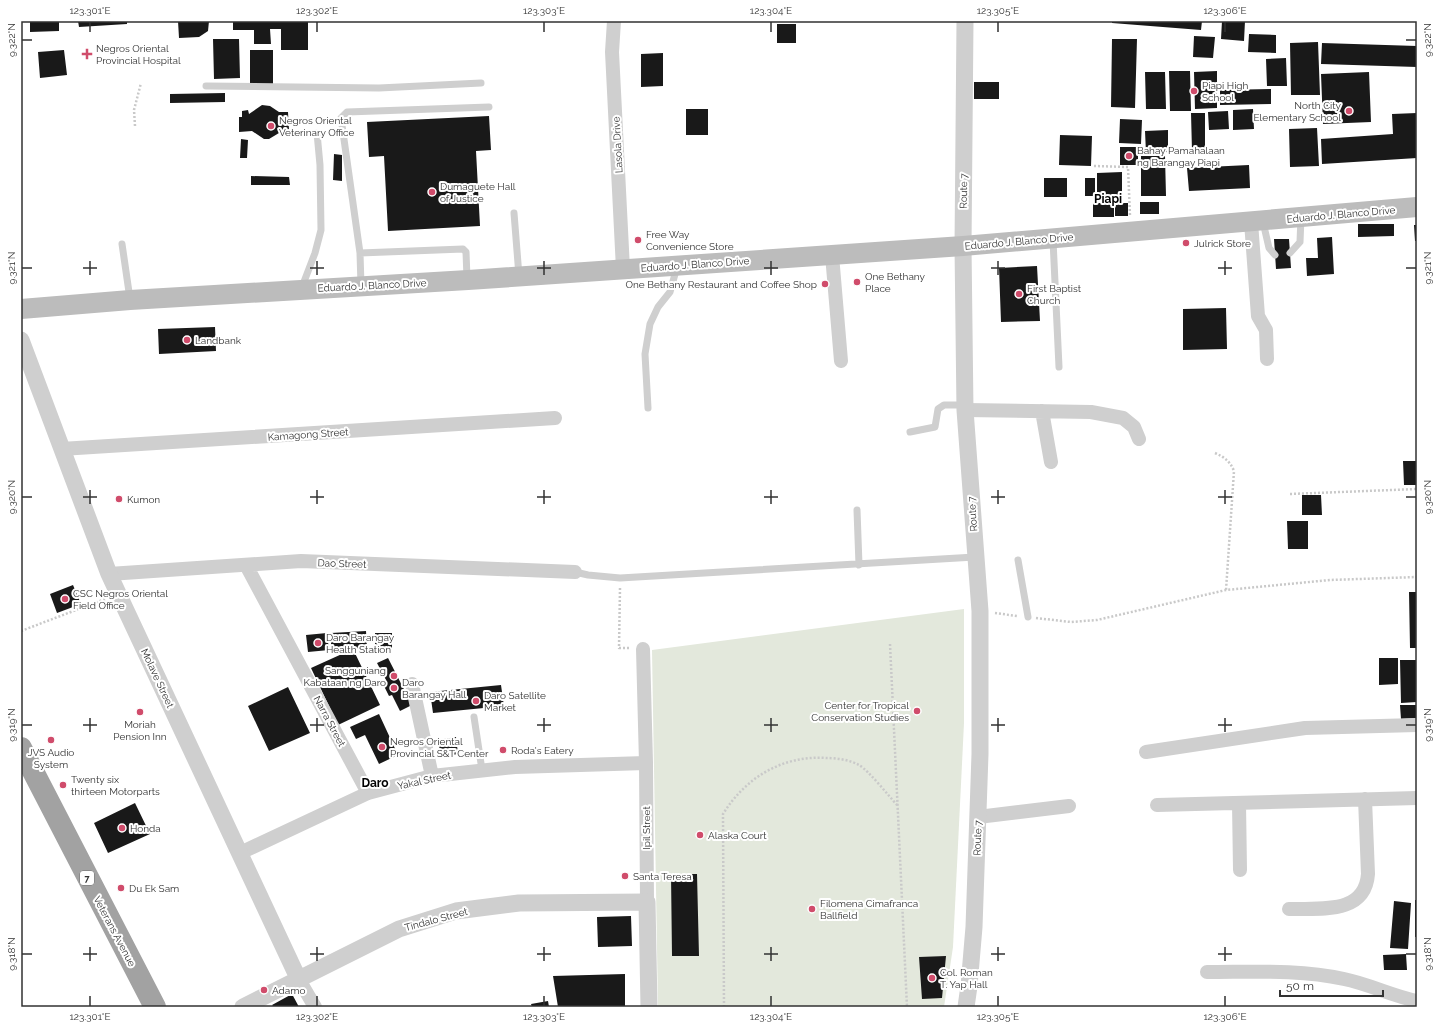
<svg xmlns="http://www.w3.org/2000/svg" width="1438" height="1028" font-family="Raleway,sans-serif">
<rect width="100%" height="100%" fill="#fff"/>
<!-- green -->
<path fill="#e3e8dc" d="M964 609V723L953 947 944 1007H658L652 650Z"/>
<!-- building -->
<path fill="#191919" d="M30 21H59V31L30 32Z
M78 21H127V24L79 27Z
M178 21H209L208 31 199 37 179 38Z
M233 21H308V50H281V29H270L271 44H254V30H233Z
M1112 21H1202L1201 30 1112 23Z
M1222 21H1245L1244 41 1221 39Z
M777 24H796V43H777Z
M1249 34 1276 35V53L1248 52Z
M1194 36 1215 37 1213 58 1193 57Z
M213 39H239L240 78 214 79Z
M1112 39H1137L1135 108 1111 107Z
M1318 42 1320 95H1291L1290 43Z
M1322 43 1417 46V67L1321 64Z
M64 50 67 75 40 78 38 52Z
M250 50H273V85H250Z
M663 53V86L641 87V54Z
M1286 58 1287 86H1267L1266 59Z
M1169 71H1190L1191 111H1170Z
M1217 71V108L1195 109 1194 72Z
M1145 72H1165L1166 109H1146Z
M1369 72 1371 122 1323 124 1321 74Z
M974 82H999V99H974Z
M1271 89V104L1220 105V90Z
M225 93V102L170 103V94Z
M262 105 270 106 279 112H288L289 130H284L269 139H264L252 131 239 132V117H242V111L248 110 249 114Z
M686 109H708V135H686Z
M1253 109 1254 129 1233 130V110Z
M1228 111 1229 129 1209 130 1208 112Z
M1191 113H1205V150L1192 151Z
M1417 113V158L1322 164 1321 139 1393 134 1392 114Z
M489 116 491 150 476 151 480 226 388 231 384 156 369 157 367 122Z
M1120 119 1142 120 1141 144 1119 143Z
M1317 128 1319 166 1290 167 1289 129Z
M1168 130V152L1146 153 1145 131Z
M1060 135 1092 136 1091 166 1059 165Z
M241 139 248 140 247 158H240Z
M1120 147H1138V165H1120Z
M334 154 342 155V181L333 180Z
M1141 156H1165L1166 196H1141Z
M1249 165 1250 188 1189 191 1187 168Z
M1122 172V195H1097V173Z
M251 176 289 177 290 185H251Z
M1044 178H1067V197H1044Z
M1085 178H1095V196H1085Z
M1140 202H1159V214H1140Z
M1093 203H1114V217H1093Z
M1115 203H1128V216H1115Z
M1358 224H1394V236L1358 237Z
M1414 225H1417V241H1415Z
M1332 237 1334 274 1307 276 1306 258H1318L1317 238Z
M1274 239H1289L1291 268 1276 269Z
M1037 266 1040 321 1001 322 999 268Z
M1226 308 1227 349 1183 350V309Z
M215 327 216 351 159 354 158 329Z
M1403 461H1417V485H1404Z
M1302 495H1321L1322 515H1302Z
M1287 521H1308V549H1288Z
M73 585 81 604 57 613 50 594Z
M1409 592H1417V648H1410Z
M366 631 367 648 331 649V633Z
M327 633 329 650 308 652 306 635Z
M375 633H392V653L375 654Z
M353 649 380 705 338 725 311 668Z
M388 658 412 705 400 711 392 695 389 696 382 682 386 680 377 663Z
M1379 658H1398V684L1379 685Z
M1400 660H1417V702L1401 703Z
M501 685 504 706 433 713 430 692Z
M288 687 310 733 269 751 248 706Z
M1400 705H1417V718L1401 719Z
M379 714 398 755 379 764 365 735 356 739 350 727Z
M456 737 458 754 441 757 438 740Z
M135 803 150 834 108 853 94 823Z
M671 874H697L699 956H672Z
M1415 900H1417V937H1415Z
M1394 901 1411 903 1408 949 1390 948Z
M631 916 632 946 598 947 597 917Z
M1406 954 1407 970H1384L1383 955Z
M946 956 942 998 922 999 919 957Z
M625 974V1007H558L553 976Z
M292 994 299 1007H274L272 1005Z
M548 1001 549 1007H532L531 1004Z"/>
<g fill="none" stroke-linecap="round" stroke-linejoin="round">
<!-- path -->
<path stroke="#c9c9c9" stroke-width="2.5" stroke-dasharray="2 2" stroke-linecap="butt" d="M135 126 134 110 141 83
M1094 166 1128 167 1130 216
M1215 453C1224 457 1230 461 1234 471L1226 590
M1290 494 1417 489
M620 588 619 648H630
M995 613 1017 616
M1036 618 1071 622 1097 620 1226 590 1330 580 1417 577
M21 631 105 599
M890 644 907 1007
M724 1007 723 814C746 777 783 755 827 758 837 758 850 760 859 765 869 771 888 795 897 805"/>
<!-- service -->
<path stroke="#cfcfcf" stroke-width="7" d="M206 86 379 88 481 83
M514 213 519 276
M1263 222 1269 248 1275 255
M1053 240 1059 367
M122 244 130 299
M360 253 361 285
M1290 253 1300 242 1301 217
M467 278 466 252 463 249 360 253 341 118 347 112 489 107
M302 287 315 253 321 230 320 165 317 133
M648 408 645 354 650 324 658 307 670 292 677 267
M910 432 935 427 938 409 944 405H965
M857 510 859 565
M1018 560 1028 617
M575 572 588 575 620 578 975 557
M474 717 482 770"/>
<!-- minor -->
<path stroke="#cfcfcf" stroke-width="14" d="M614 21 612 52 623 269
M1251 222 1258 316 1266 330 1267 359
M832 255 841 361
M965 410 1091 412 1123 418 1134 427 1139 439
M1042 411 1051 462
M61 449 555 418
M246 565 368 793
M109 574 301 561 575 572
M643 649 646 763 647 902
M412 684 432 776
M1146 752 1305 728 1417 725
M1239 803 1240 870
M1157 805 1417 798
M978 817 1069 806
M240 853 368 793 432 776 515 767 646 763
M1289 909C1320 908 1365 915 1368 874L1365 799
M1207 972C1253 972 1299 969 1344 979 1369 984 1392 996 1417 1001
M298 978 315 1007"/>
<!-- tertiary -->
<path stroke="#cfcfcf" stroke-width="17" d="M965 21 963 246 965 410 980 611V754L974 927 969 986 966 1007
M21 340 109 574 298 978
M243 1007 399 929 456 911 519 903 647 902 649 1007"/>
<!-- secondary -->
<path stroke="#bcbcbc" stroke-width="20" d="M21 309 130 300 468 280 963 246 1417 207"/>
<!-- trunk -->
<path stroke="#a2a2a2" stroke-width="22" d="M21 748 155 1007"/>
</g>
<!-- ticks -->
<path fill="none" stroke="#323232" stroke-width="1.5" d="M90 22V32M317 22V32M544 22V32M771 22V32M998 22V32M1225 22V32M22 40H32M1406 40H1416M90 261V275M317 261V275M544 261V275M771 261V275M998 261V275M1225 261V275M22 268H32M83 268H97M310 268H324M537 268H551M764 268H778M991 268H1005M1218 268H1232M1406 268H1416M90 490V504M317 490V504M544 490V504M771 490V504M998 490V504M1225 490V504M22 497H32M83 497H97M310 497H324M537 497H551M764 497H778M991 497H1005M1218 497H1232M1406 497H1416M90 718V732M317 718V732M544 718V732M771 718V732M998 718V732M1225 718V732M22 725H32M83 725H97M310 725H324M537 725H551M764 725H778M991 725H1005M1218 725H1232M1406 725H1416M90 947V961M317 947V961M544 947V961M771 947V961M998 947V961M1225 947V961M22 954H32M83 954H97M310 954H324M537 954H551M764 954H778M991 954H1005M1218 954H1232M1406 954H1416M90 996V1006M317 996V1006M544 996V1006M771 996V1006M998 996V1006M1225 996V1006"/>
<!-- markers -->
<g fill="#d04c6b" stroke="#fff" stroke-width="1.5">
<path d="M85 48h4v4h4v4h-4v4h-4v-4h-4v-4h4z"/>
<circle cx="1194" cy="91" r="4"/>
<circle cx="1349" cy="111" r="4"/>
<circle cx="271" cy="126" r="4"/>
<circle cx="1129" cy="156" r="4"/>
<circle cx="432" cy="192" r="4"/>
<circle cx="638" cy="240" r="4"/>
<circle cx="1186" cy="243" r="4"/>
<circle cx="857" cy="282" r="4"/>
<circle cx="825" cy="284" r="4"/>
<circle cx="1019" cy="294" r="4"/>
<circle cx="187" cy="340" r="4"/>
<circle cx="119" cy="499" r="4"/>
<circle cx="65" cy="599" r="4"/>
<circle cx="318" cy="643" r="4"/>
<circle cx="394" cy="676" r="4"/>
<circle cx="394" cy="688" r="4"/>
<circle cx="476" cy="701" r="4"/>
<circle cx="917" cy="711" r="4"/>
<circle cx="140" cy="712" r="4"/>
<circle cx="51" cy="740" r="4"/>
<circle cx="382" cy="747" r="4"/>
<circle cx="503" cy="750" r="4"/>
<circle cx="63" cy="785" r="4"/>
<circle cx="122" cy="828" r="4"/>
<circle cx="700" cy="835" r="4"/>
<circle cx="625" cy="876" r="4"/>
<circle cx="121" cy="888" r="4"/>
<circle cx="812" cy="909" r="4"/>
<circle cx="932" cy="978" r="4"/>
<circle cx="264" cy="990" r="4"/>
</g>
<g text-anchor="middle" stroke-width="4" stroke-linejoin="round" paint-order="stroke">
<!-- shield labels -->
<rect fill="#fff" stroke="#707070" stroke-width="1" x="80" y="871" width="14" height="14" rx="3"/>
<g font-size="9" font-weight="bold" fill="#323232">
<text x="87" y="881">7</text>
</g>
<!-- poi labels -->
<g font-size="10" fill="#323232" stroke="#fff" text-anchor="start">
<text x="96" y="52">Negros Oriental<tspan x="96" dy="12">Provincial Hospital</tspan></text>
<text x="1202" y="89">Piapi High<tspan x="1202" dy="12">School</tspan></text>
<text x="1341" y="109" text-anchor="end">North City<tspan x="1341" dy="12">Elementary School</tspan></text>
<text x="279" y="124">Negros Oriental<tspan x="279" dy="12">Veterinary Office</tspan></text>
<text x="1137" y="154">Bahay Pamahalaan<tspan x="1137" dy="12">ng Barangay Piapi</tspan></text>
<text x="440" y="190">Dumaguete Hall<tspan x="440" dy="12">of Justice</tspan></text>
<text x="646" y="238">Free Way<tspan x="646" dy="12">Convenience Store</tspan></text>
<text x="1194" y="247">Julrick Store</text>
<text x="865" y="280">One Bethany<tspan x="865" dy="12">Place</tspan></text>
<text x="817" y="288" text-anchor="end">One Bethany Restaurant and Coffee Shop</text>
<text x="1027" y="292">First Baptist<tspan x="1027" dy="12">Church</tspan></text>
<text x="195" y="344">Landbank</text>
<text x="127" y="503">Kumon</text>
<text x="73" y="597">CSC Negros Oriental<tspan x="73" dy="12">Field Office</tspan></text>
<text x="326" y="641">Daro Barangay<tspan x="326" dy="12">Health Station</tspan></text>
<text x="386" y="674" text-anchor="end">Sangguniang<tspan x="386" dy="12">Kabataan ng Daro</tspan></text>
<text x="402" y="686">Daro<tspan x="402" dy="12">Barangay Hall</tspan></text>
<text x="484" y="699">Daro Satellite<tspan x="484" dy="12">Market</tspan></text>
<text x="909" y="709" text-anchor="end">Center for Tropical<tspan x="909" dy="12">Conservation Studies</tspan></text>
<text x="140" y="728" text-anchor="middle">Moriah<tspan x="140" dy="12">Pension Inn</tspan></text>
<text x="390" y="745">Negros Oriental<tspan x="390" dy="12">Provincial S&amp;T Center</tspan></text>
<text x="511" y="754">Roda's Eatery</text>
<text x="51" y="756" text-anchor="middle">JVS Audio<tspan x="51" dy="12">System</tspan></text>
<text x="71" y="783">Twenty six<tspan x="71" dy="12">thirteen Motorparts</tspan></text>
<text x="130" y="832">Honda</text>
<text x="708" y="839">Alaska Court</text>
<text x="633" y="880">Santa Teresa</text>
<text x="129" y="892">Du Ek Sam</text>
<text x="820" y="907">Filomena Cimafranca<tspan x="820" dy="12">Ballfield</tspan></text>
<text x="940" y="976">Col. Roman<tspan x="940" dy="12">T. Yap Hall</tspan></text>
<text x="272" y="994">Adamo</text>
</g>
<!-- street labels -->
<g font-size="10" fill="#323232" stroke="#fff">
<text transform="translate(617 145) rotate(-93)" y="4">Lasola Drive</text>
<text transform="translate(963 191) rotate(-89)" y="4">Route 7</text>
<text transform="translate(1341 214) rotate(-5)" y="4">Eduardo J. Blanco Drive</text>
<text transform="translate(1019 241) rotate(-5)" y="4">Eduardo J. Blanco Drive</text>
<text transform="translate(695 264) rotate(-4)" y="4">Eduardo J. Blanco Drive</text>
<text transform="translate(372 285) rotate(-3)" y="4">Eduardo J. Blanco Drive</text>
<text transform="translate(308 434) rotate(-4)" y="4">Kamagong Street</text>
<text transform="translate(972 514) rotate(-94)" y="4">Route 7</text>
<text transform="translate(342 563) rotate(2)" y="4">Dao Street</text>
<text transform="translate(158 678) rotate(65)" y="4">Molave Street</text>
<text transform="translate(330 721) rotate(62)" y="4">Narra Street</text>
<text transform="translate(424 780) rotate(-12)" y="4">Yakal Street</text>
<text transform="translate(646 828) rotate(-90)" y="4">Ipil Street</text>
<text transform="translate(977 838) rotate(-88)" y="4">Route 7</text>
<text transform="translate(436 919) rotate(-15)" y="4">Tindalo Street</text>
<text transform="translate(115 931) rotate(62)" y="4">Veterans Avenue</text>
</g>
<!-- quarter labels -->
<g font-size="12" font-weight="bold" fill="#000" stroke="#fff">
<text x="1108" y="203">Piapi</text>
<text x="375" y="787">Daro</text>
</g>
</g>
<!-- border -->
<rect width="1438" height="1028" fill="none" stroke="#ffffff" stroke-width="44"/>
<!-- scale -->
<path d="M1280 990v6h103v-6" fill="none" stroke="#323232" stroke-width="2"/>
<text x="1286" y="990" font-size="12" fill="#323232" stroke="#ffffff" stroke-width="3" paint-order="stroke">50 m</text>
<rect x="22" y="22" width="1394" height="984" fill="none" stroke="#323232" stroke-width="1.5"/>
<g font-size="10" text-anchor="middle" fill="#323232">
<text x="90" y="14">123.301°E</text>
<text x="317" y="14">123.302°E</text>
<text x="544" y="14">123.303°E</text>
<text x="771" y="14">123.304°E</text>
<text x="998" y="14">123.305°E</text>
<text x="1225" y="14">123.306°E</text>
<text transform="translate(11 40) rotate(-90)" y="4">9.322°N</text>
<text transform="translate(1427 40) rotate(-90)" y="4">9.322°N</text>
<text transform="translate(11 268) rotate(-90)" y="4">9.321°N</text>
<text transform="translate(1427 268) rotate(-90)" y="4">9.321°N</text>
<text transform="translate(11 497) rotate(-90)" y="4">9.320°N</text>
<text transform="translate(1427 497) rotate(-90)" y="4">9.320°N</text>
<text transform="translate(11 725) rotate(-90)" y="4">9.319°N</text>
<text transform="translate(1427 725) rotate(-90)" y="4">9.319°N</text>
<text transform="translate(11 954) rotate(-90)" y="4">9.318°N</text>
<text transform="translate(1427 954) rotate(-90)" y="4">9.318°N</text>
<text x="90" y="1020">123.301°E</text>
<text x="317" y="1020">123.302°E</text>
<text x="544" y="1020">123.303°E</text>
<text x="771" y="1020">123.304°E</text>
<text x="998" y="1020">123.305°E</text>
<text x="1225" y="1020">123.306°E</text>
</g>
</svg>
